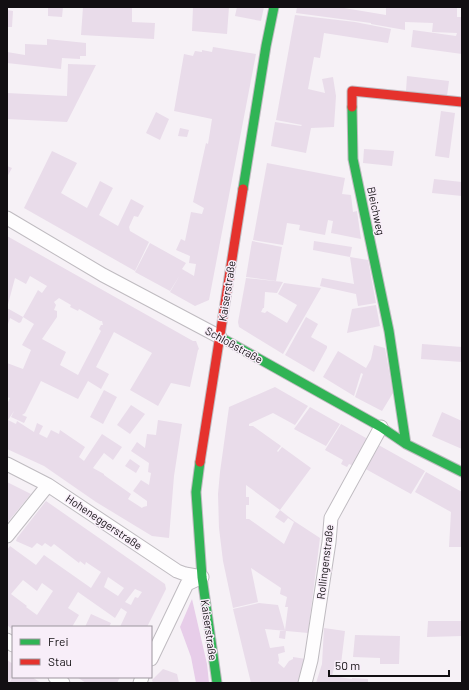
<svg xmlns="http://www.w3.org/2000/svg" width="469" height="690" font-family="Barlow,sans-serif">
<rect width="100%" height="100%" fill="#f6f1f6"/>
<!-- green -->
<path fill="#e7cde9" d="M192 599 207 664 209 683H196L191 657 180 627Z"/>
<!-- building -->
<path fill="#e9dcea" fill-rule="evenodd" d="M48 7H63L62 17 48 16Z
M83 7H132V22L155 23 154 39 81 35Z
M193 7H229L227 34 192 31Z
M237 7H264L261 21 235 16Z
M297 7H338L386 15V7H457V17H462V54L411 47 413 30 456 36 457 33 432 32 433 23 405 22V30L371 24V23L296 13Z
M7 10 13 11 12 27H7Z
M295 15 355 22 391 29 388 43 324 33 320 58 314 57 308 89 325 93 322 79 333 77 336 96 334 127 311 128 306 153 271 146 275 122 301 126 302 125 276 120Z
M47 39 86 43V56H80V59L62 58 61 69 7 63V52L25 55V44L47 45Z
M213 47 256 54 209 300 195 306 170 292 180 275 170 291 135 272 150 243 186 263 182 269 194 276 196 264 189 263 190 256 176 250 181 239 185 241 191 212 202 214 204 208 193 202 206 143 208 144 212 119 174 111 184 54 193 56 195 51 202 52V50L212 52Z
M68 64 96 65 67 122 7 119V93L67 96Z
M407 76 449 81 447 96 406 91Z
M441 111 455 113 449 158 435 156Z
M156 112 169 119 160 140 146 133Z
M180 128 189 130 187 137 178 136Z
M364 149 394 151 392 166 363 163Z
M52 151 77 163 61 193 87 208 100 181 113 188 99 215 118 226 131 199 144 206 138 217 134 216 129 227 130 231 149 242 135 271 24 208Z
M267 163 345 178 342 194 351 195 353 212 357 211 361 239 331 233 333 221 328 220 325 235 299 230 300 225 287 223 283 245 253 240Z
M7 166 12 168 7 177Z
M434 179 462 182V196L432 193Z
M7 236 193 341H196L199 349 198 350 190 387 171 383 158 406 130 390 152 353 114 332 96 367 109 374 101 389 88 381 78 399 41 381 25 413 22 415 27 417 24 423 11 417 14 411 8 420 16 424 17 421 34 432 37 423 43 426 39 434 47 438 51 430 59 434 60 430 85 447 79 457 84 461 102 434 122 447 113 460 104 453 93 468 104 474V475L131 494 128 499 142 508 143 507 147 506V501L133 491 141 480 149 485 151 473 148 472 149 463 131 451 137 442 145 448 147 434 156 435 158 420 182 424 174 476 169 538 152 536 96 502 44 466 7 449V404L10 398 7 397V363L23 369 31 350 22 345 34 324 23 317 38 290 42 293 47 286 30 276 26 284 15 278 7 308ZM59 298 71 305 70 307 78 311 79 309 100 321H102L103 325H101L99 329 101 331 78 375 60 365 66 352 42 339 57 317V311L54 310 56 305 54 302Z
M252 241 282 247 276 281 246 277Z
M314 241 352 247 350 257 313 250Z
M350 257 368 260 376 303 358 306 356 294 320 286 322 278 354 284Z
M246 278 283 282 277 293 265 292 264 308H263L261 312 265 313 267 311 287 323 297 305 278 294 284 283 321 288 283 354 239 327 238 322Z
M376 305 380 326 347 333 352 309Z
M7 308 23 317 21 322 19 323 10 318 7 327Z
M306 317 318 324 311 337 327 346V348L314 372 285 355Z
M422 344 462 347V362L421 359Z
M374 345 385 348 393 393 382 411 355 397 363 374 361 373 354 396 323 377 338 351 366 368 371 359Z
M275 387 308 406 295 425 273 413 249 424V426H253L281 446 277 451 278 452 282 447 311 468 280 510 294 521 320 538 308 633 265 629 270 648 284 646 285 652 278 654 279 660 278 663 284 668 289 661 293 659V657L306 659 298 683H251L233 609 259 603 278 605 285 630 288 607H285L287 597 280 594 281 588 251 568 258 602 233 608 223 561 219 528 218 494 220 472 229 407ZM246 485 280 510 275 517 284 523 288 518 294 522 284 544 249 519H246V505H249V497H246Z
M104 390 117 397 103 424 90 417Z
M131 405 145 414 130 434 117 425Z
M310 407 340 424 326 446 294 429Z
M442 412 462 421V449L432 436Z
M341 424 425 471 411 494 362 467 361 469 349 464 347 467 341 464 343 460 325 450Z
M130 459 140 466 136 473 125 466Z
M426 472 462 492V547H449L451 512 415 492Z
M7 482 31 494 7 523Z
M46 501 165 584 166 589 147 627H120L127 612 121 608 115 618 78 592 68 608 79 615 72 627H13V630L7 625V550L10 546 36 565 44 555 91 588 101 572 86 562 85 565 80 561 79 563 54 544 51 547 45 543 42 546 37 543 32 548 16 541 17 538ZM108 577 124 588 118 596 104 587ZM23 580 37 591 42 583 53 591 37 615 26 607 27 606 11 594ZM135 589 142 592 138 598 135 597 131 605 125 602Z
M91 614 111 623 109 627H85Z
M428 621H462V636L427 637Z
M324 628 345 631 341 664H335L332 676 352 679V678L368 679V683H316L322 664Z
M280 631H286L285 639 279 638Z
M355 635 400 636 399 664H380V658L353 657Z
M7 660 13 664V675L8 683Z
M163 669 177 674 179 683H153L152 680Z
M13 677H32L41 683H9Z
M77 677H120L117 683H86Z"/>
<g fill="none" stroke-linecap="round" stroke-linejoin="round">
<!-- street casing -->
<g stroke="#bfbbc0" stroke-width="15">
<path id="street" d="M7 218 103 275 220 337
M7 464 48 485 177 571 185 574 202 577
M7 536 48 485
M7 640 13 645
M151 659 187 584 202 577
M55 677 63 683
M140 683 142 677
M305 683 311 660 329 542 331 518 381 427"/>
</g>
<!-- fast casing -->
<g stroke="#bfbbc0" stroke-width="11">
<path id="fast" d="M352 107 353 159 389 331 406 444
M243 189 266 46 274 7
M220 337 381 427 406 444 462 472
M200 462 196 492 202 577 217 683"/>
</g>
<!-- jam casing -->
<g stroke="#bfbbc0" stroke-width="11">
<path id="jam" d="M352 107V91L462 102
M200 462 243 189"/>
</g>
<!-- street -->
<use href="#street" stroke="#fefdfe" stroke-width="13"/>
<!-- fast -->
<use href="#fast" stroke="#30b455" stroke-width="9"/>
<!-- jam -->
<use href="#jam" stroke="#e5322d" stroke-width="9"/>
</g>
<g text-anchor="middle" stroke-width="3" stroke-linejoin="round" paint-order="stroke">
<!-- street labels -->
<g font-size="11" fill="#120f12" stroke="#f8eef9">
<text transform="translate(376 211) rotate(78)" y="4">Bleichweg</text>
<text transform="translate(227 291) rotate(-81)" y="4">Kaiserstraße</text>
<text transform="translate(234 345) rotate(29)" y="4">Schloßstraße</text>
<text transform="translate(104 522) rotate(34)" y="4">Hoheneggerstraße</text>
<text transform="translate(325 562) rotate(-83)" y="4">Rollingenstraße</text>
<text transform="translate(209 630) rotate(82)" y="4">Kaiserstraße</text>
</g>
</g>
<!-- border -->
<rect width="469" height="690" fill="none" stroke="#120f12" stroke-width="16"/>
<!-- legend -->
<rect x="12" y="626" width="140" height="52" fill="#f8eef9" stroke="#9c959d"/>
<rect x="20" y="639" width="20" height="6" fill="#30b455" stroke="#9c959d"/>
<text x="48" y="646" font-size="12" fill="#120f12">Frei</text>
<rect x="20" y="659" width="20" height="6" fill="#e5322d" stroke="#9c959d"/>
<text x="48" y="666" font-size="12" fill="#120f12">Stau</text>
<!-- scale -->
<path d="M329 670v6h120v-6" fill="none" stroke="#120f12" stroke-width="2"/>
<text x="335" y="670" font-size="12" fill="#120f12" stroke="#f8eef9" stroke-width="3" paint-order="stroke">50 m</text>
</svg>
